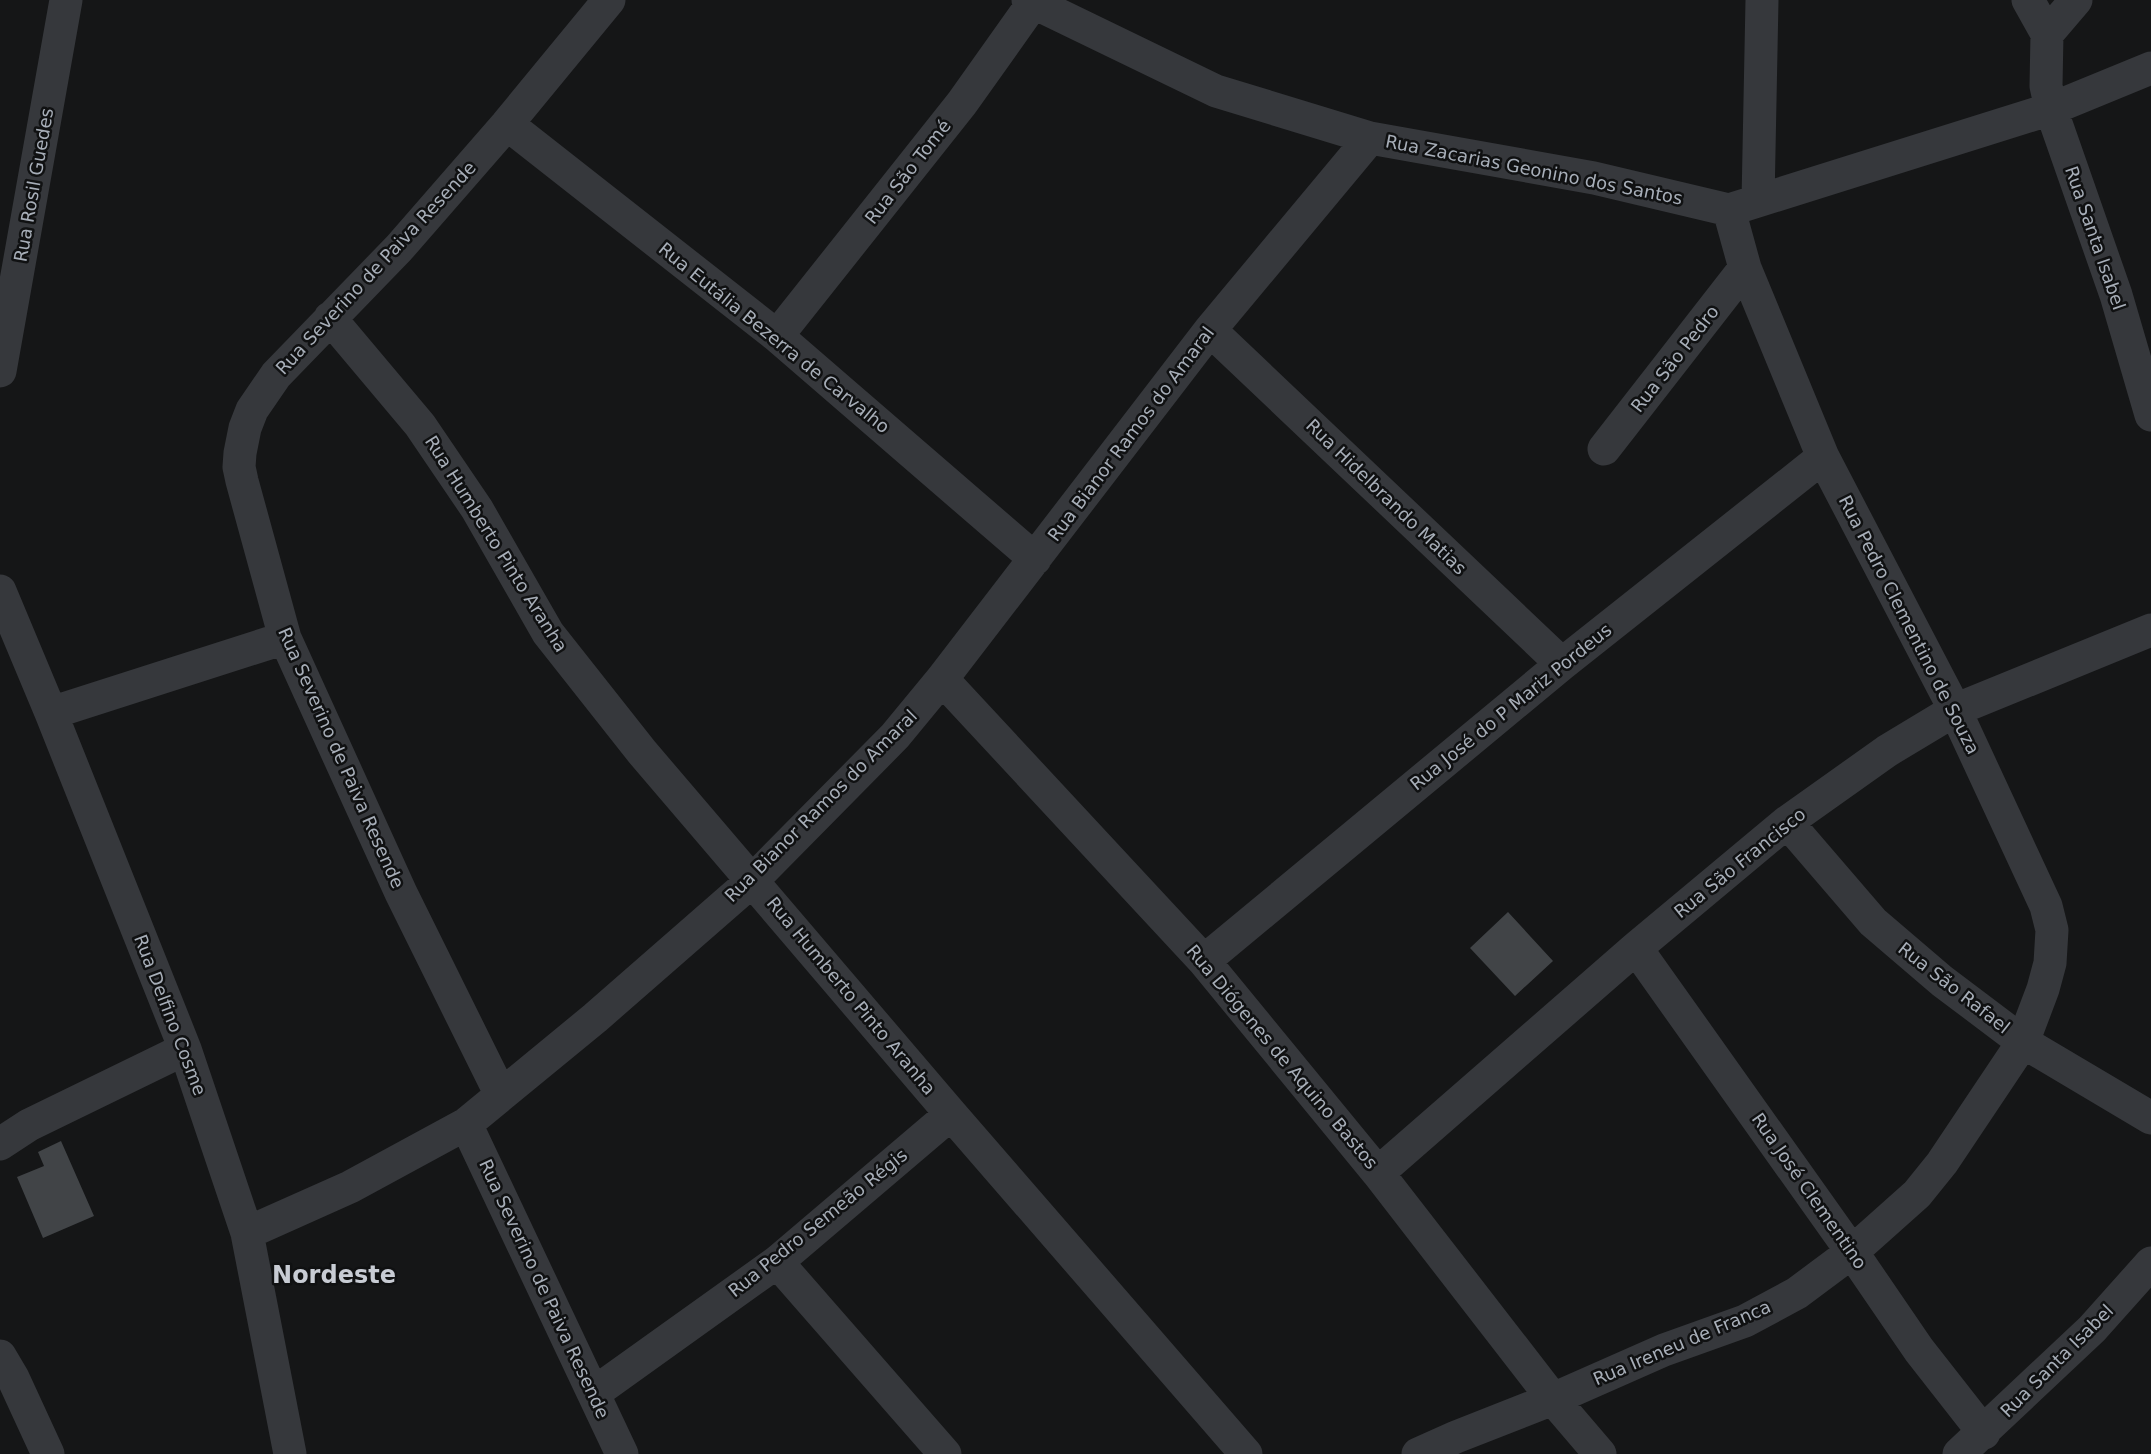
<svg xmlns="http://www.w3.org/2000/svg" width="2151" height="1454" font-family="'DejaVu Sans',sans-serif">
<rect width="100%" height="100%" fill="#151617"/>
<!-- building -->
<path fill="#414447" d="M1508 912 1553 961 1515 996 1470 948Z
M61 1141 94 1216 43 1238 17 1177 44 1166 38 1152Z"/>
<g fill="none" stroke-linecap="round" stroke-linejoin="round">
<!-- street -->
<path stroke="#36383c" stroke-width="33" d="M1028 0 1216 91 1370 138 1594 178 1729 210 2051 109 2151 68
M2028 0 2047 34
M2076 0 2047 34 2046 86 2051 109 2116 295 2151 415
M507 124 777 336 1035 559
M1758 201 1762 0
M330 318 420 425 477 509 548 633 642 752 951 1114 1246 1454
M1210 330 1562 664
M777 336 962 103 1033 3
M0 371 66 0
M1604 449 1745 268
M0 591 51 713 185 1049 247 1233 290 1454
M942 679 1204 961 1378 1173 1553 1399 1600 1454
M51 713 285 638
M1787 822 1873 922 1942 981 2023 1042 2151 1118
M1636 948 1852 1252 1919 1350 1984 1433
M1204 961 1562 664 1823 457
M501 1095 401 893 285 638 242 481 239 467 240 453 245 428 252 410 276 375 399 248 507 124 609 0
M466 1124 622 1454
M0 1144 29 1125 185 1049
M1378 1173 1636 948 1787 822 1887 751 1955 710 2151 630
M247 1233 350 1187 466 1124 595 1018 753 880 895 736 942 679 1210 330 1370 138
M777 1262 945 1454
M0 1356 13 1378 48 1454
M594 1393 777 1262 951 1114
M1418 1454 1456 1437 1553 1399 1664 1350 1745 1321 1797 1293 1852 1252 1917 1194 1942 1163 2023 1042 2043 989 2050 963 2052 930 2046 906 1955 710 1823 457 1745 268 1729 210
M1959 1454 2092 1329 2151 1263"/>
</g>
<g text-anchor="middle" stroke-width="5" stroke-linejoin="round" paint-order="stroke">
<!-- street labels -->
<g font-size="18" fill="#a7aeb8" stroke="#101112">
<text transform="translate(1534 170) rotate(11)" y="6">Rua Zacarias Geonino dos Santos</text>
<text transform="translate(908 172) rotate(-52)" y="6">Rua São Tomé</text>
<text transform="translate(34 185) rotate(-80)" y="6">Rua Rosil Guedes</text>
<text transform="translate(2095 238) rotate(71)" y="6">Rua Santa Isabel</text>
<text transform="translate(376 268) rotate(-47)" y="6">Rua Severino de Paiva Resende</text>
<text transform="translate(774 338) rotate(39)" y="6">Rua Eutália Bezerra de Carvalho</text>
<text transform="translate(1675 359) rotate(-52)" y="6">Rua São Pedro</text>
<text transform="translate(1131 434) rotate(-53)" y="6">Rua Bianor Ramos do Amaral</text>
<text transform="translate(1386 497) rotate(44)" y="6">Rua Hidelbrando Matias</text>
<text transform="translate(496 544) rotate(58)" y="6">Rua Humberto Pinto Aranha</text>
<text transform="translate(1909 625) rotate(63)" y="6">Rua Pedro Clementino de Souza</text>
<text transform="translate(1511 707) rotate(-39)" y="6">Rua José do P Mariz Pordeus</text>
<text transform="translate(341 758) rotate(66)" y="6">Rua Severino de Paiva Resende</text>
<text transform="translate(821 806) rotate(-45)" y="6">Rua Bianor Ramos do Amaral</text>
<text transform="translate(1740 863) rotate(-39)" y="6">Rua São Francisco</text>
<text transform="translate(1954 988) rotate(38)" y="6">Rua São Rafael</text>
<text transform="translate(851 996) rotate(50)" y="6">Rua Humberto Pinto Aranha</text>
<text transform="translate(170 1015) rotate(69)" y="6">Rua Delfino Cosme</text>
<text transform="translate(1282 1057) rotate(50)" y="6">Rua Diógenes de Aquino Bastos</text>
<text transform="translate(1809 1191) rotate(55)" y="6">Rua José Clementino</text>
<text transform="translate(818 1223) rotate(-39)" y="6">Rua Pedro Semeão Régis</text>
<text transform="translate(544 1289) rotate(65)" y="6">Rua Severino de Paiva Resende</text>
<text transform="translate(1682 1343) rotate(-23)" y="6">Rua Ireneu de Franca</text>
<text transform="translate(2057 1361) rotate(-45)" y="6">Rua Santa Isabel</text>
</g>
<!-- district labels -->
<g font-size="24" font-weight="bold" fill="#c8ccd4" stroke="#101112">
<text x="334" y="1283">Nordeste</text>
</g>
</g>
</svg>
